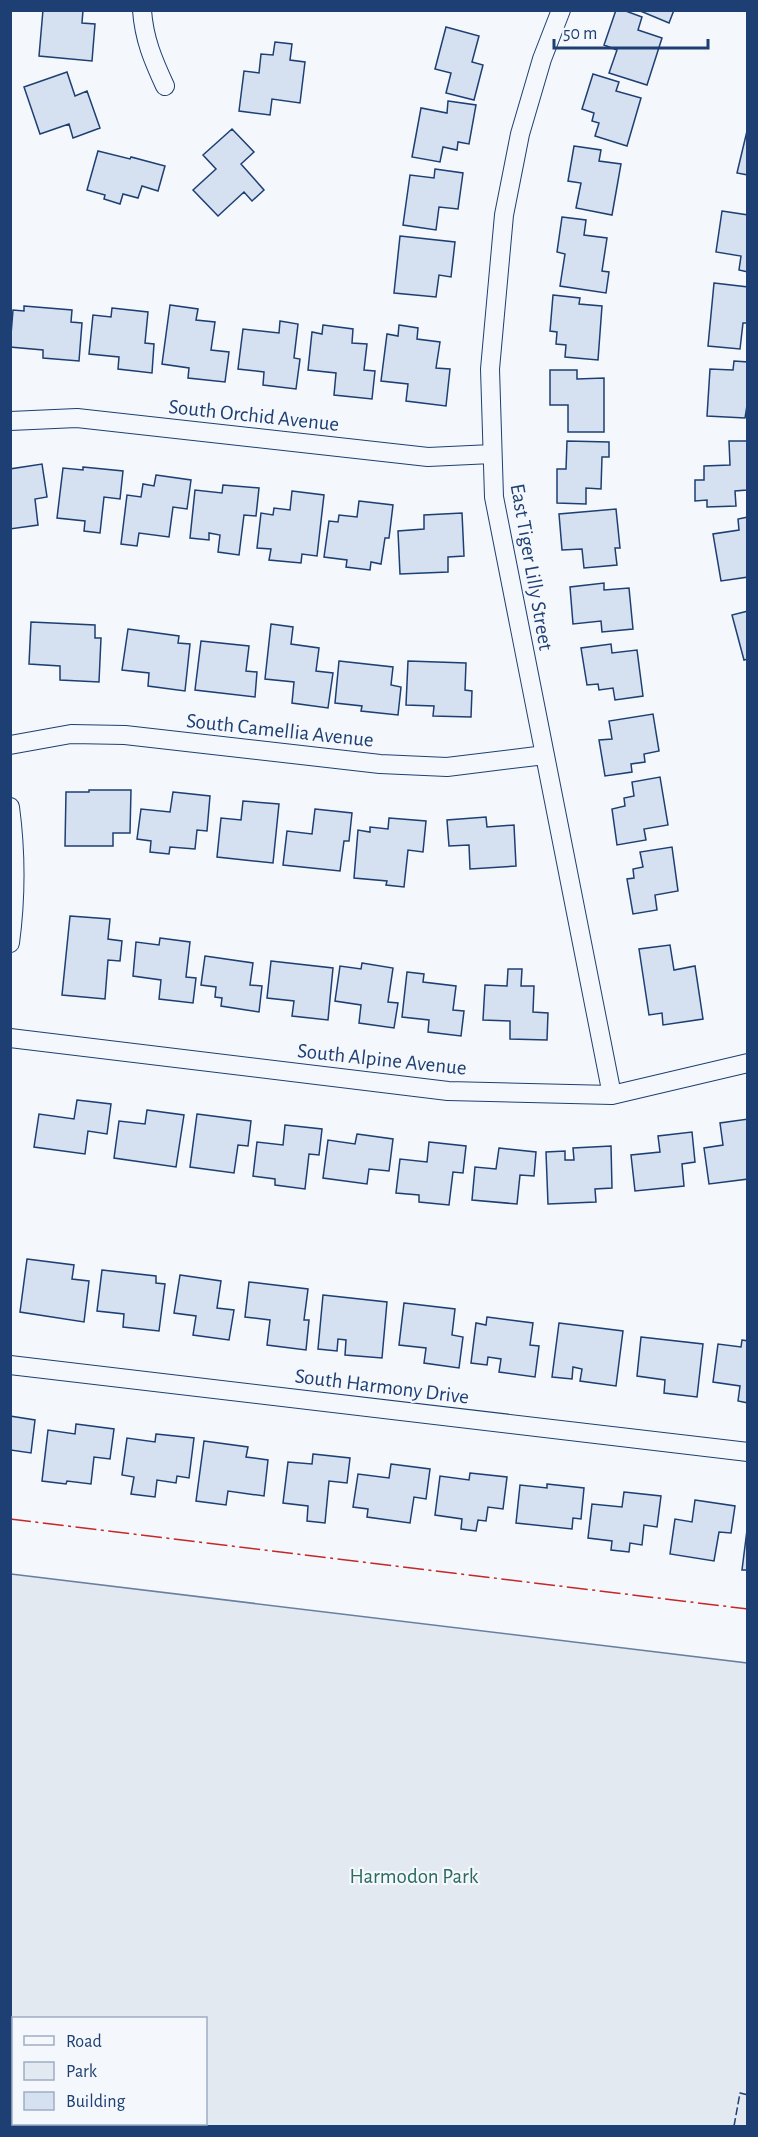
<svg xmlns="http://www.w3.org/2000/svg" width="758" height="2137" font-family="'Alegreya Sans',sans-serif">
<rect width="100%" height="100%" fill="#f4f7fb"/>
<!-- green -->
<path fill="#e3e9f0" stroke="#687fa3" stroke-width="1.5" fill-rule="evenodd" d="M11 1574 747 1663V2126H11ZM14 2018H206V2124H14Z"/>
<!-- building -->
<path fill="#d5e0f0" stroke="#1d3f73" stroke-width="1.5" d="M43 10H83L82 23 95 24 92 61 39 56Z
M616 10H623L642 17 638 30 662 38 647 85 609 73 617 50 604 45Z
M638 10H674L669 23Z
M446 27 479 36 472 62 483 65 474 100 446 93 451 73 435 69Z
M275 42 292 44 290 60 305 62 300 103 272 99 270 115 239 111 244 71 259 73 261 54 273 55Z
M67 72 75 96 87 91 100 128 73 138 69 124 40 134 24 87Z
M593 74 619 82 616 91 641 98 627 146 595 136 599 123 592 121 594 113 582 109Z
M448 101 476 105 469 144 458 142 457 150 443 147 440 162 412 157 421 108 447 113Z
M232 129 254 152 241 164 264 190 252 201 244 192 218 216 193 190 216 169 203 155Z
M747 131H748V175L737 173Z
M574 146 601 150 599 161 621 164 612 215 576 208 581 183 568 181Z
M98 151 130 159 131 157 165 166 158 191 142 186 138 198 123 194 120 204 104 199 105 195 87 190Z
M435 169 463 173 458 209 439 207 436 230 403 225 410 175 434 178Z
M722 211 748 215V272L739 270 741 256 716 252Z
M562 217 586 220 584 235 607 238 602 271 609 272 606 293 560 286 565 254 557 252Z
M400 236 455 242 451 277 439 275 436 297 394 293Z
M714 283 748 287V323H743L740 349 708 346Z
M553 295 580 298 579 304 602 306 598 360 565 357 566 345 556 344 557 332 550 331Z
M170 305 198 309 196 320 215 322 211 350 229 352 225 382 188 378 189 368 162 364Z
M24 306 72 310 71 322 82 323 79 361 43 358V350L10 347 13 310 24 311Z
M112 308 148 312 145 343 154 344 152 373 118 369 119 357 89 354 93 315 111 317Z
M280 321 298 324 294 358 300 359 296 389 263 385 264 372 238 369 243 329 279 333Z
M323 325 353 329 352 343 367 344 364 370 375 371 372 399 334 395 336 373 308 370 312 332 322 334Z
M399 325 418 328 417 339 440 342 436 368 450 369 446 406 406 401 408 384 381 381 387 334 398 336Z
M734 361 748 362V399L745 418 707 416 710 369 733 370Z
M550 370H577V379L604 378V432H568V405H550Z
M567 441 609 442V457H602L601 489 586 488V504L557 503V469H566Z
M729 441H748L747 490 735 491 736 506 707 507V500L695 501V480H704V466L730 465Z
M42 464 47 497 35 499 38 525 10 529V469Z
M83 467 123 471 120 499 104 497 100 533 84 531 85 521 57 518 63 468 83 470Z
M156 475 191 480 187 509 173 507 169 537 139 533 137 546 121 544 127 495 141 497 143 484 154 486Z
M223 485 259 488 256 516 244 515 239 555 218 552 220 535 209 533V540L190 538 195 490 222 493Z
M292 491 324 495 317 556 302 554 301 563 269 560 271 549 257 548 261 513 273 515 274 508 290 510Z
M359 501 393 505 389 538H385L381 564 371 562 370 570 346 567 347 560 324 557 329 521 338 522 339 515 357 517Z
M616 509 620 548H615L617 565 584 568 582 549 562 550 559 514Z
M462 513 464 556 448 557V572L400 574 398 531 424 529V515Z
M748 517V577L721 581 713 534 739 530 738 519Z
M604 583V590L629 588 633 629 602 632 601 621 573 624 570 587Z
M748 611V659L744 660 732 615Z
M31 622 95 625V638H101L99 682 60 680V666L29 664Z
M271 624 293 627 291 644 319 648 316 671 333 673 328 708 292 703 294 682 265 679Z
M128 629 179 636 178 643 190 644 185 691 148 686 149 673 122 670Z
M201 641 249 646 246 671 257 672 255 697 195 690Z
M611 644 612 653 637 650 643 696 615 700 613 688 599 690 598 684 587 685 581 648Z
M339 661 393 667 391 685 401 687 398 715 361 711 362 706 335 703Z
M408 661 466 663 465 690 472 691 471 717 433 716 434 706 406 705Z
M653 714 659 751 644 754 645 762 631 764 632 772 605 776 599 740 612 739 609 721Z
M660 777 668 825 644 829 646 840 617 845 612 809 625 806 624 798 634 796 632 782Z
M89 790H131L130 833H113V846H65L66 792H89Z
M173 792 210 796 207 831 197 830 195 849 170 847 169 854 150 852 151 841 137 839 141 809 170 812Z
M243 801 279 804 273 863 217 857 221 818 241 820Z
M315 809 352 813 349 841H344L340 871 283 865 287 831 312 834Z
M486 817 487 827 514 825 516 866 470 869 469 845 449 846 447 820Z
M389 818 426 821 423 852 408 850 404 887 386 885 387 881 354 878 358 830 370 832V827L388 829Z
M672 847 678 891 655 895 657 910 633 914 627 879 634 878 633 869 643 867 640 852Z
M70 916 110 919 108 939 122 941 120 961 108 960 105 999 62 995Z
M160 938 190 942 186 977 196 978 193 1003 159 999 161 980 133 976 136 942 159 945Z
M670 945 674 970 695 966 703 1019 663 1025 662 1013 649 1015 639 949Z
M205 956 253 963 250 985 262 986 259 1012 221 1006 222 998 215 997 216 987 201 985Z
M271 961 333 968 328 1020 292 1016 294 1001 267 998Z
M362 963 393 968 388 1002 398 1003 394 1028 359 1023 361 1005 335 1001 340 966 361 969Z
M508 969H522L521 986H534L533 1012 548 1013 547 1040 510 1039V1021L483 1020 485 985 507 986Z
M407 972 424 974 423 982 456 986 453 1010 464 1011 461 1036 428 1032 429 1020 402 1017Z
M77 1100 111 1104 107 1134 88 1131 85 1154 34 1147 39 1114 74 1119Z
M147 1110 184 1115 176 1167 114 1158 119 1121 145 1124Z
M197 1114 251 1121 248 1146 238 1145 234 1173 190 1167Z
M748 1119V1179L709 1184 704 1148 723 1145 720 1123Z
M285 1125 322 1129 319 1155 309 1154 305 1189 275 1185V1179L253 1176 257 1142 283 1145Z
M692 1132 695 1162 682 1164 684 1186 635 1191 631 1155 660 1152 658 1136Z
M357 1134 393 1139 389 1171 369 1169 367 1184 323 1178 328 1140 355 1144Z
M429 1142 466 1146 463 1173 453 1172 449 1205 419 1202V1195L396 1193 400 1159 427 1162Z
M611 1146 612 1188 595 1189 596 1202 548 1204 546 1152 565 1151V1160H574L573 1148Z
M499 1148 536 1152 534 1176 520 1175 517 1204 472 1200 475 1167 496 1169Z
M27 1259 74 1265 72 1279 89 1281 84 1322 20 1312Z
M102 1270 156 1276V1283L165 1284 159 1331 123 1327 124 1314 97 1311Z
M180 1275 221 1281 217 1308 234 1310 229 1340 193 1335 196 1316 174 1313Z
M249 1282 308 1289 304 1320H309L306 1350 267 1345 270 1320 245 1317Z
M323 1295 387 1302 382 1358 345 1355 346 1340 338 1339 337 1351 318 1349Z
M404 1303 455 1309 452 1335 463 1337 459 1368 424 1363 426 1348 399 1345Z
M487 1317 533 1323 530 1345 539 1346 535 1377 499 1372 501 1359 488 1357 487 1365 471 1363 476 1323 486 1325Z
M559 1323 623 1331 616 1386 580 1381 582 1369 573 1367 572 1379 552 1377Z
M641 1337 703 1344 697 1397 664 1393 665 1380 637 1376Z
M742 1340 748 1341V1403L738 1401 740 1386 713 1382 718 1344 741 1347Z
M10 1416 35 1420 31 1453 11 1450 10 1454Z
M76 1424 114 1429 110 1459 94 1457 91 1484 67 1481 66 1484 42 1481 48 1430 75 1434Z
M156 1434 194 1438 189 1478 177 1476 176 1483 157 1480 155 1497 131 1494 134 1477 122 1475 127 1438 155 1442Z
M204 1441 248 1447 246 1457 268 1460 264 1496 228 1491 226 1505 196 1501Z
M313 1454 350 1458 347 1483 329 1481 325 1523 307 1521 308 1506 283 1503 288 1462 312 1464Z
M391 1464 430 1469 426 1499 414 1497 410 1523 367 1517 368 1509 353 1507 358 1474 389 1478Z
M470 1473 507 1477 503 1509 488 1507 486 1521 478 1520 476 1531 461 1529 462 1519 435 1515 440 1476 469 1480Z
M547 1484 584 1488 581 1519 573 1518 572 1529 516 1523 520 1485 547 1488Z
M624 1492 661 1496 657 1527 644 1525 642 1545 630 1543 629 1552 611 1550 612 1541 588 1538 592 1504 622 1507Z
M695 1500 735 1506 731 1533 719 1532 714 1561 670 1554 675 1519 692 1522Z
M748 1522V1570H742Z"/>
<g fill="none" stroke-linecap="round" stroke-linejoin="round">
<!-- minor casing -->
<g stroke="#1d3f73" stroke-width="20">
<path id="minor" d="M142 10C144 39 153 60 165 86
M561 10 542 59 520 134 504 215 490 369 494 497 612 1095
M10 421 77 418 428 457 492 454
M10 745 71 734 125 735 380 764 447 767 545 755
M10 807C16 852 16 898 10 943
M10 1038 448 1091 612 1095 748 1063
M10 1365 748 1452"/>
</g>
<!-- minor -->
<use href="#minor" stroke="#f4f7fb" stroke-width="18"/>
<!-- fence -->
<path stroke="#1d3f73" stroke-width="1.5" stroke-dasharray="8 3" stroke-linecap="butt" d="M734 2126 740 2093 748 2095"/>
<!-- power -->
<path stroke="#c62828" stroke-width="1.5" stroke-dasharray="21 4.5 3 4.5" stroke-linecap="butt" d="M10 1519 748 1609"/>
</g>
<g text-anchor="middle" stroke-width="4.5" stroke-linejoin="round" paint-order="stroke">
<!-- street labels -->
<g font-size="21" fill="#1d3f73" stroke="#f4f7fb">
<text transform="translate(254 415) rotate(6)" y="7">South Orchid Avenue</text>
<text transform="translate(532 567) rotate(80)" y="7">East Tiger Lilly Street</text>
<text transform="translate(280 730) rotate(6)" y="7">South Camellia Avenue</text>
<text transform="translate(382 1059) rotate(6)" y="7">South Alpine Avenue</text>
<text transform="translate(382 1386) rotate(7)" y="7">South Harmony Drive</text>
</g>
<!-- park labels -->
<g font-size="21" fill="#2c6c60" stroke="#f4f7fb">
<text x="414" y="1883">Harmodon Park</text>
</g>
</g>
<!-- border -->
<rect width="758" height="2137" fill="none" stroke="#1d3f73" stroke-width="24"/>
<!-- legend -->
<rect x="12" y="2017" width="195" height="108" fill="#f4f7fb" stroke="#9eadc5" stroke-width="1.5"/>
<rect x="24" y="2036" width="30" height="9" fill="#f4f7fb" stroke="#9eadc5" stroke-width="1.5"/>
<text x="66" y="2047" font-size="18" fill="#1d3f73">Road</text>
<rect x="24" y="2062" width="30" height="18" fill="#e3e9f0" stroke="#9eadc5" stroke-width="1.5"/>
<text x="66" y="2077" font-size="18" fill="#1d3f73">Park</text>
<rect x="24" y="2092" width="30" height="18" fill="#d5e0f0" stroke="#9eadc5" stroke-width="1.5"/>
<text x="66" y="2107" font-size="18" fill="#1d3f73">Building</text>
<!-- scale -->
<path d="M554 39v9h154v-9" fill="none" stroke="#1d3f73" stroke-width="3"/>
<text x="563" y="39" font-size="18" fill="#1d3f73" stroke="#f4f7fb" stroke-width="4.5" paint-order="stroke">50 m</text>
</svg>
